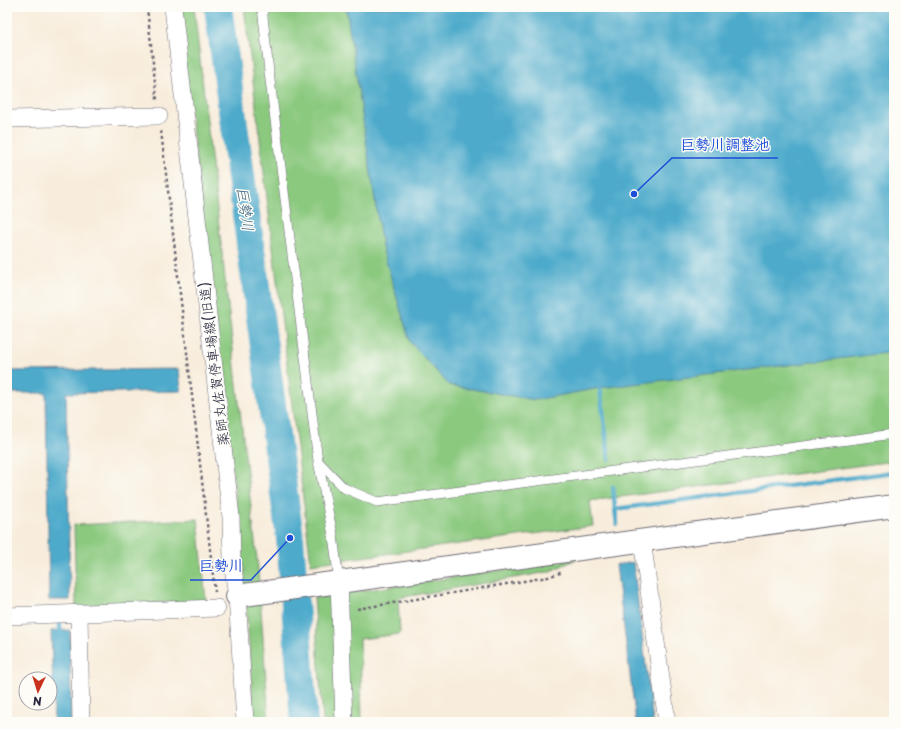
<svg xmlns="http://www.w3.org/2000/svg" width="901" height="729" font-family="'Playpen Sans','Klee One',sans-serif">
<rect width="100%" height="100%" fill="#fdfcf7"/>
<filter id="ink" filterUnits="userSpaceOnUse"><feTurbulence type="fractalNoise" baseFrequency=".025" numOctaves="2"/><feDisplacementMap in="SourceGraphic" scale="8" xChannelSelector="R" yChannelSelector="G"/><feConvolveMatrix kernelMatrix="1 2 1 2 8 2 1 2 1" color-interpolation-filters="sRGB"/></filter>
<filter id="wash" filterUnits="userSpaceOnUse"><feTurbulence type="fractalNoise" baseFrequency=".012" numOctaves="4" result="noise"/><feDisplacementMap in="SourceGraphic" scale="16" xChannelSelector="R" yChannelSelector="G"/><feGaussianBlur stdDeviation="0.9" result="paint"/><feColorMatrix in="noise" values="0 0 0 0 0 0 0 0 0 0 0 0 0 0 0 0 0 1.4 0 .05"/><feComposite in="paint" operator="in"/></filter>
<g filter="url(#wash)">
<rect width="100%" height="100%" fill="#f8eddc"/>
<!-- green -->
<path fill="#8bc97f" stroke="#56765d" d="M178 7H194L258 568 269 722H254L244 570Z
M244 7H894V461L590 501 593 526 311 564Z
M198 519 206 601 76 607 74 525Z
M577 559 548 572 398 598 400 634 360 639 362 722H323L314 598Z"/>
<!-- water -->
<path fill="#4daacb" stroke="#386683" d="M346 7H894V352L600 388 535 400 449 385 410 342 382 247Z
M179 369 181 391 66 393 70 600H49L46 393H7V371Z
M633 562 653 722H636L616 565Z
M70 630 71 722H54L51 631Z"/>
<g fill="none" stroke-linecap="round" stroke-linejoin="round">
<!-- stream -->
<path stroke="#4daacb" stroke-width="4.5" d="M600 388 609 459
M613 487 615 509
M617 524 615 509 894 472
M60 618V636"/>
<!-- river -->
<path stroke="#4daacb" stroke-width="28" d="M218 7 290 538 304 722"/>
</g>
</g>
<g filter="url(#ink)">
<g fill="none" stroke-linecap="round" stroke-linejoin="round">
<!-- service casing -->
<g stroke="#6d6973" stroke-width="10">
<path id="service" d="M262 7 269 72 318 461 344 488 377 502 894 434
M318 461 333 535 339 582"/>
</g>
<!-- minor casing -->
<g stroke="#6d6973" stroke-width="18">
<path id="minor" d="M173 7 231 517 232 561 237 596 245 722
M7 119 159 116
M642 540 667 722
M339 582 344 722
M79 613 81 722
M7 616 217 608"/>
</g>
<!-- tertiary casing -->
<g stroke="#6d6973" stroke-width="24">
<path id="tertiary" d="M237 596 894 506"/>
</g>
<!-- path -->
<path stroke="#6d6973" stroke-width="2.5" stroke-dasharray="3 3" stroke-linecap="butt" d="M147 7 157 100
M161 131 215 592
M357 609 548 577 563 572"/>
<!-- service -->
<use href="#service" stroke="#fff" stroke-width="9"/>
<!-- minor -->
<use href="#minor" stroke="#fff" stroke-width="17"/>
<!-- tertiary -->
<use href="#tertiary" stroke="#fff" stroke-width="22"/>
</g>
</g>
<g text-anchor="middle" stroke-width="3" stroke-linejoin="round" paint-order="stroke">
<!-- street labels -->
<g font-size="14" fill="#22223b" stroke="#fdfcf7">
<text transform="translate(214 364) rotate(-97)" y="5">薬師丸佐賀停車場線(旧道)</text>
</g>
<!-- water labels -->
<g font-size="15" font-style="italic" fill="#355f7c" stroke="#fdfcf7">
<text transform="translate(245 209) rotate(82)" y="5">巨勢川</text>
</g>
</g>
<!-- callouts -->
<path fill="none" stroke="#1d4ed8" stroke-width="1.5" d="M634 194L672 158H778M290 538L251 580H190"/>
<g fill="#1d4ed8" stroke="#fdfcf7" stroke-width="1.5">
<circle cx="634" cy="194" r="4"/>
<circle cx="290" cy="538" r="4"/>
</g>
<g font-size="15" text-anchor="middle" font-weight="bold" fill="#1d4ed8" stroke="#fdfcf7" stroke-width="3" stroke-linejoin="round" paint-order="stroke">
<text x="725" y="150">巨勢川調整池</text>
<text x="221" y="571">巨勢川</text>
</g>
<!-- margin -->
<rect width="901" height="729" fill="none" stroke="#fdfcf7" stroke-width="24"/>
<!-- north arrow -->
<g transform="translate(38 691) rotate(184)"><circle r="19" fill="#fdfcf7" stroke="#a5a5ac"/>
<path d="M0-3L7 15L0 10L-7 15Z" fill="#c8321e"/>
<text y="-6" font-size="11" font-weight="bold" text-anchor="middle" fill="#22223b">N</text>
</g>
</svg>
